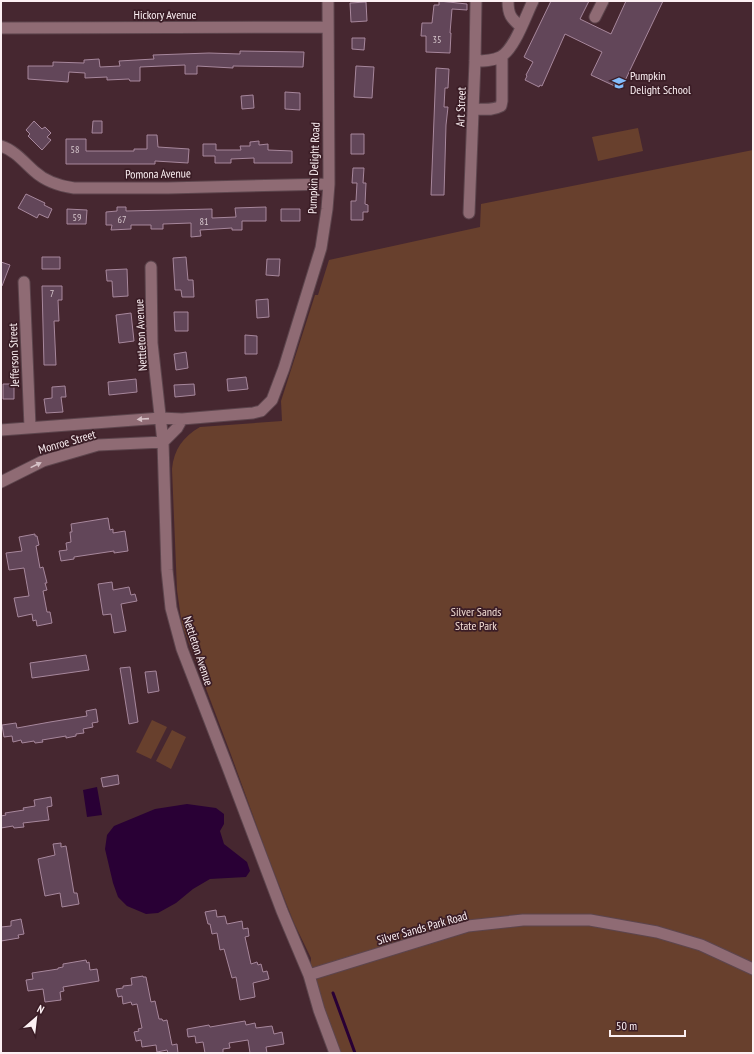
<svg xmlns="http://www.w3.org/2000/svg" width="754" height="1054" font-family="'PT Sans Narrow',sans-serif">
<rect width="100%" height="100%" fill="#462730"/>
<!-- green -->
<path fill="#68402d" d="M638 128 643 151 598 161 592 137Z
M753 150V1053H330L309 994 311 958 294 923 268 857 230 752 182 625 177 590 172 469C174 449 183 437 200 427L282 421 281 401 315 295H318L329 260 480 227 481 204Z
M152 720 167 727 151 759 136 752Z
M172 730 186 737 171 769 156 761Z"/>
<!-- water -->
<path fill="#290035" d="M97 787 102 815 87 817 83 790Z
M187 804 216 808 224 814V824L220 831 224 844 247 862 250 871 246 877 210 879 193 889 176 903 158 913 146 914 127 906 118 897 113 883 105 849 107 835 114 826 155 809Z"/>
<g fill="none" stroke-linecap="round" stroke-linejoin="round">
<!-- stream -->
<path stroke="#290035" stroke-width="3" d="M333 993 355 1053"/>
</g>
<!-- building -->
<path fill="#624659" stroke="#a7879c" d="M439 1 467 4V10L452 9 450 33H451L450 53 426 52V36H421L422 23H432L434 5H439Z
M551 1H589L580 19 611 34 626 1H663L621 89 591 75 602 52 565 34 542 86 540 85 539 87 525 80 527 76 526 75 533 62 524 57Z
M366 2 367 21 351 22 350 3Z
M352 38H365L364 50 352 49Z
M240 51 304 52 303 67 233 66V68L197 66V74H185V65L140 67V81H130L129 79 107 80V77L85 78V73L69 72 68 82 28 79V66H53V62L84 63V60L99 59 100 67 120 66 119 61 154 59 153 55 209 53 240 54Z
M356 66 374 67 372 98 354 97Z
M436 68 449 69 448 88H445L444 107H448L446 125 444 195H431Z
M285 92 300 93V110L285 109Z
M253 95 254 108 242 109 241 96Z
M34 121 42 129 45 127 51 133 47 137 51 140 42 150 28 136 30 134 26 130Z
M93 121H102V133H92Z
M351 134H364V154H351Z
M147 135H157L158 147 189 149 188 163 155 161V164H66V139H86V151H134V149H147Z
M259 141V145L268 144V150L292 151V163H254V158L231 159V163H215V156H203V144H216V150H241L240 146H250V142Z
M353 168H364L363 183H366L365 204 368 205V212H363V220H351V201H356L357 183H352Z
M26 194 45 203 44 205 52 209 48 218 39 214 37 218 18 208Z
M117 207H126V211L212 209V218L236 217 235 208 266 207V221H242V230H232V228L200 230 201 236 191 237V223L163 224V229H151V225H131V229L111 230 112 225H106V212L117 211Z
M67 209 87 210 86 224H67Z
M281 209H300V221H281Z
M42 257H60V269H42Z
M186 257 188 280H193L194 297H182L181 290H175L173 258Z
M267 259H280L279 276 266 275Z
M1 262 10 265 2 286H1Z
M127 269 128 296 113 297 112 281H107L106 270Z
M42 286H62V300H58L59 321H54L56 365H44Z
M268 299 269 317 257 318 256 300Z
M174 312H188V331H175Z
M131 313 134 341 119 343 116 315Z
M245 335 257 336V354H245Z
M186 352 188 368 176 370 174 354Z
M246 377 248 389 228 391 227 379Z
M136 379 137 392 109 395 108 382Z
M3 384H14V399H3Z
M194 384 195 395 175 397 174 385Z
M65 386 66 397H61L63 412 46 413 44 399 52 398V387Z
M108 518 110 530 113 529V533L125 531 128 551 114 553V551L74 557V559L61 561 59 551 67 550 66 543 71 542 70 532H72L71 524Z
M35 534V536H37L39 545 36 546 40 568 43 567 47 583H45L47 590 43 591 47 612H50L52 623 37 626 36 620 33 621 32 614 18 617 14 598 29 596 24 568 9 570 6 553 22 551 19 537Z
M112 582 113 590 129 587 131 595 135 594 137 601 121 604 126 631 114 633 111 614 103 615 98 584Z
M86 655 89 670 32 678 30 663Z
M130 667 138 722 129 724 120 668Z
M156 671 159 691 148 693 145 672Z
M96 709 98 722 92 723 93 727 83 729 84 733 76 734V736L66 738V736L42 740 43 742 35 743 34 741 22 743 21 740 13 742 12 736 4 737 2 725 16 723 17 728 50 722 87 716 86 711Z
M118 775 119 784 103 787 101 778Z
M51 797 52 806 47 807 49 820 23 823 24 827 14 828 13 826 1 828V816L6 815 5 813 24 810 23 808 35 806 34 800Z
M61 843V847L66 846 74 893H77L79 904 62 907 60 893 45 896 38 859 55 855 53 844Z
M216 910 217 917 225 916 227 924 242 921 243 929 248 928 249 936 245 937 251 964 257 962 258 965 261 964 263 972 267 971 269 979 253 983 255 997 240 1000 236 977 232 978 224 949 220 950 217 933 212 934 210 924H208L205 912Z
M21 919 24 934 18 935 19 938 1 941V927L11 926V921Z
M86 960 87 963 89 962 90 970 97 969 99 981 63 987 64 991 60 992 61 1000 45 1002 43 989 28 991 26 980 33 979 32 973 58 969V968L63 967V964Z
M143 976V977H146L151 1002 155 1001 159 1019H162L163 1021 167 1020 172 1045 177 1044 178 1053H168L167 1050 157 1052 156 1045 142 1047 141 1040 136 1041 134 1032 139 1031 138 1029 142 1028 137 1004 132 1005 131 1002 123 1004 122 996 118 997 116 989 123 988V986L132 985 131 978Z
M245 1021 246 1025 255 1023 256 1028 272 1026 274 1034 282 1032 284 1044 266 1047 267 1053H250L248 1040 229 1043 230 1048 223 1049V1053H205L203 1042 196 1043 195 1036 188 1037 187 1029 209 1025 210 1027Z"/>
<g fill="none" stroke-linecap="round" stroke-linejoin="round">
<!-- minor casing -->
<g stroke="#5d454d" stroke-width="13">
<path id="minor" d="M508 1C508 15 511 18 521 27
M595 17 603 1
M1 28 328 27
M475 61C484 61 492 61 500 57 514 51 526 15 533 1
M473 109C483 109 492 111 501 106L502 101V57
M1 146C14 150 24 162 34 171 45 181 59 186 74 188H168L329 184
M469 213 475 61 476 1
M151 267 152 343 163 442 167 570 171 608 182 649 228 768 282 911 309 975 319 1010 335 1053
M24 282 30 427
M1 430 161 418 182 419 253 413 261 411 272 400 284 368 321 248 327 209 329 184 328 1
M1 482 43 461 98 445 163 442 177 428 182 419
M309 975 468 926 523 920H590L657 932 701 945 753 969"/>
</g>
<!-- minor -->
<use href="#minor" stroke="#8f6b74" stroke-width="11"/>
</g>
<!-- one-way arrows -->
<defs><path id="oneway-solid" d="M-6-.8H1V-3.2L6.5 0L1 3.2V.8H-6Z"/></defs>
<g fill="#d6c1c7">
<use href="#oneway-solid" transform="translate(143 419) rotate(176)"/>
<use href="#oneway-solid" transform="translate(36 465) rotate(-26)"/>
</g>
<!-- icons -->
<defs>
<g id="school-bare" transform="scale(1.08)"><path d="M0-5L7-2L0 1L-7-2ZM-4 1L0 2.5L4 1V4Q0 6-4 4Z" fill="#83bcfb" stroke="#3b1d26" stroke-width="2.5" paint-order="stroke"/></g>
</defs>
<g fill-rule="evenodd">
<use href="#school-bare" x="619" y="83"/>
</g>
<g text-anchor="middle" stroke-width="3.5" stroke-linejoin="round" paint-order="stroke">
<!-- number labels -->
<g font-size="10" fill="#d6c6cc">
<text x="437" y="43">35</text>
<text x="75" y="153">58</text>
<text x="77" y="221">59</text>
<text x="122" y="223">67</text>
<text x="204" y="225">81</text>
<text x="52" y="297">7</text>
</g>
<!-- street labels -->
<g font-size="12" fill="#fcf0f3" stroke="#3b1d26">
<text x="165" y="19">Hickory Avenue</text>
<text transform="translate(461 107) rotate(-88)" y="4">Art Street</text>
<text transform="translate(314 168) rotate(-88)" y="4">Pumpkin Delight Road</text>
<text transform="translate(158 174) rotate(-1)" y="4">Pomona Avenue</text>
<text transform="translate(141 335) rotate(-93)" y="4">Nettleton Avenue</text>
<text transform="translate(14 355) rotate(-92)" y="4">Jefferson Street</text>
<text transform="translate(67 442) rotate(-16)" y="4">Monroe Street</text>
<text transform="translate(198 651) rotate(72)" y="4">Nettleton Avenue</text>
<text transform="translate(422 928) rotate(-16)" y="4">Silver Sands Park Road</text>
</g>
<!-- poi labels -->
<g font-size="12" fill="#fcf0f3" stroke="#3b1d26" text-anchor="start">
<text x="630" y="80">Pumpkin<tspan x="630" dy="14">Delight School</tspan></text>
</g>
<!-- park labels -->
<g font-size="12" fill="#f3ded5" stroke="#3b1d26">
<text x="476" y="616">Silver Sands<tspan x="476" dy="14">State Park</tspan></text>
</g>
</g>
<!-- border -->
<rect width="754" height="1054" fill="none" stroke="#fcf0f3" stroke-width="4"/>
<!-- north arrow -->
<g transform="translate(36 1018) rotate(28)" stroke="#3b1d26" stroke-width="3" paint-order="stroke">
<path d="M0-3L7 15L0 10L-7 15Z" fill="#fcf0f3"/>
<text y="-6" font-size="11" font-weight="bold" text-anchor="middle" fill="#fcf0f3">N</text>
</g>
<!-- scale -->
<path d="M610 1030v6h75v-6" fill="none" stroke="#fcf0f3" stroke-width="2"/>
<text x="616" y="1030" font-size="12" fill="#fcf0f3" stroke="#3b1d26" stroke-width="3" paint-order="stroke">50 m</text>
</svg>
